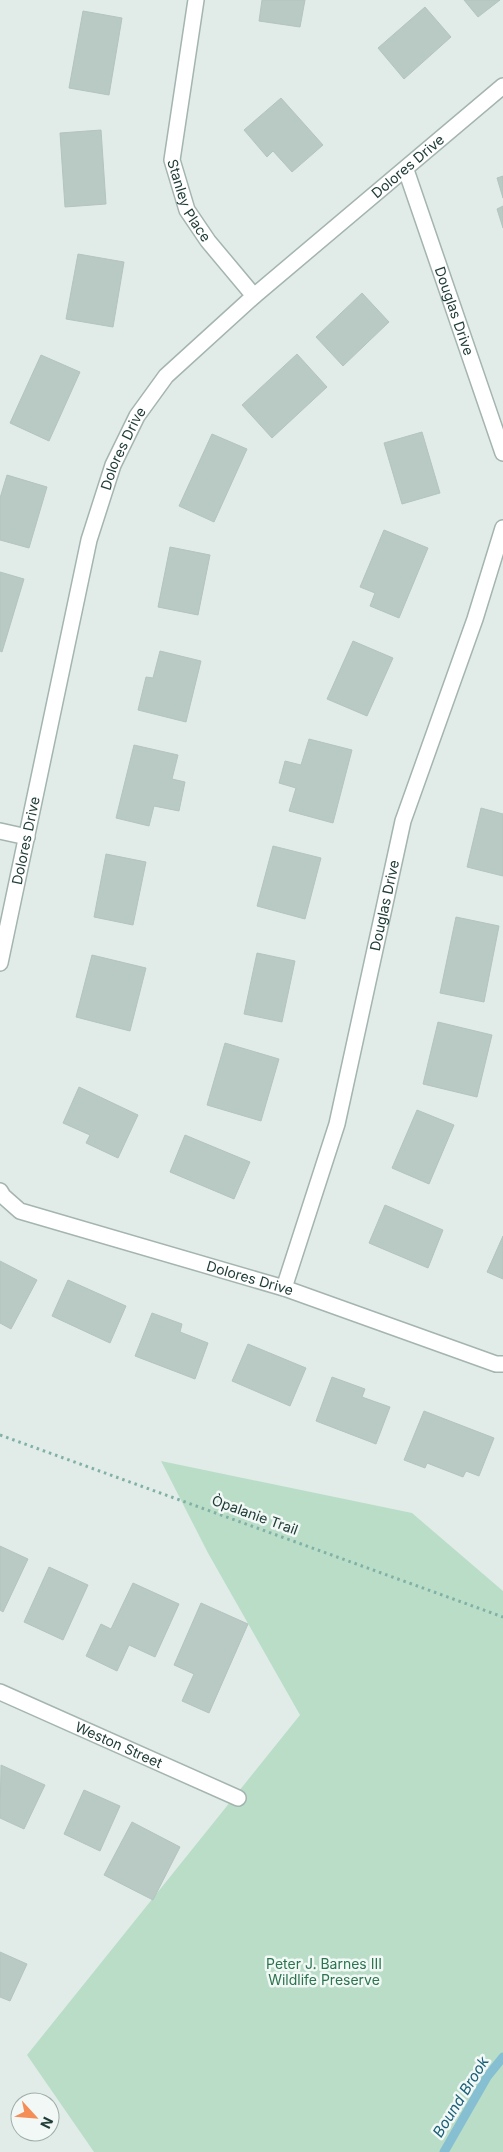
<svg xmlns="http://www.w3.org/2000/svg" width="503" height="2152" font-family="Inter,sans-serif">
<rect width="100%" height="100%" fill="#e1ece8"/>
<!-- green -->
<path fill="#b9ddc7" d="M161 1461 412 1513 503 1591V2152H94L27 2055 300 1715 208 1553Z"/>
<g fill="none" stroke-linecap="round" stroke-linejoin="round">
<!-- stream -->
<path stroke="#87bfd2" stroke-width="9" d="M444 2152 487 2077 503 2057"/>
</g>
<!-- building -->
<path fill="#b9c9c4" stroke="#b3c5c0" d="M262 0H305L300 27 259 21Z
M464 0H500L478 17Z
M425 7 451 37 404 79 378 48Z
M83 11 122 18 109 95 69 88Z
M281 98 323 145 292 172 273 151 267 157 244 130Z
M101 130 106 204 65 207 60 133Z
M503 176V198L497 178Z
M503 206V228L497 209Z
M78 254 124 262 113 327 66 319Z
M362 293 389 322 343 366 316 337Z
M297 354 327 387 272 438 242 405Z
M41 355 80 372 49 441 10 423Z
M422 432 440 493 402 504 384 443Z
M212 434 247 449 214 522 179 506Z
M7 475 47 487 29 548 0 540V498Z
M384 530 428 548 399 618 370 606 375 593 360 587Z
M170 547 210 555 198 615 158 607Z
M0 572 24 579 2 652 0 651Z
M353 641 393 658 367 716 327 699Z
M160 651 201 661 186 722 138 710 146 677 153 678Z
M309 739 352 750 333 823 289 811 296 788 279 783 285 761 301 765Z
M134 745 178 755 172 779 185 782 179 811 154 806 149 826 116 818Z
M481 808 503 814V876L467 867Z
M273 846 321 858 305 919 257 906Z
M106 854 146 862 133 925 94 917Z
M456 917 499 926 484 1002 440 993Z
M257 953 295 961 282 1022 244 1014Z
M92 955 146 968 130 1031 76 1017Z
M438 1022 492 1035 477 1097 423 1084Z
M225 1043 279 1059 261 1121 207 1105Z
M79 1087 138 1115 118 1158 86 1143 90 1135 63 1123Z
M417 1110 454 1125 429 1184 392 1168Z
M185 1135 250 1162 234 1199 170 1172Z
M385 1205 443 1230 428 1268 369 1243Z
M503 1236V1279L487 1272Z
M0 1261 37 1280 11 1329 0 1323Z
M68 1280 126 1306 110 1343 52 1316Z
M152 1313 182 1324 180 1332 208 1343 195 1379 135 1356Z
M248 1344 306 1368 290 1406 232 1381Z
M332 1377 365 1389 362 1397 390 1407 376 1444 316 1421Z
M424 1411 494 1438 479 1476 466 1471 463 1477 427 1463 425 1468 404 1460Z
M0 1546 28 1559 3 1612 0 1610Z
M49 1567 88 1585 63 1640 24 1622Z
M133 1583 179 1604 155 1657 129 1645 117 1671 86 1656 101 1624 111 1629Z
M201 1603 248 1624 209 1713 182 1701 194 1674 174 1665Z
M1 1765 45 1785 24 1829 0 1818Z
M84 1790 120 1806 100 1851 64 1834Z
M132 1822 180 1847 153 1900 104 1875Z
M0 1952 27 1964 10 2001 0 1997Z"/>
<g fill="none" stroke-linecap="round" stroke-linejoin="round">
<!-- street casing -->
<g stroke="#a4b4b0" stroke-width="18">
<g id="street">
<path id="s1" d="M196 0 172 160 187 210 208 241 254 296"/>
<path id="s2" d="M406 170 503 453"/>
<path d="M0 831 27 837"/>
<path id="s3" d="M0 963 89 540 113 465 137 416 166 376 254 296 503 86"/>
<path id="s4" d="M0 1191 3 1196 20 1211 284 1288 496 1364H503"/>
<path id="s5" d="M284 1288 337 1124 403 821 475 619 503 528"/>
<path id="s6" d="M0 1692 238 1798"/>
</g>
</g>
<!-- path -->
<path stroke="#81b0a6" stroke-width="3" stroke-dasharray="2.5 4" stroke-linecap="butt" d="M0 1435 503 1617"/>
<!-- street -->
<use href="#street" stroke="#fff" stroke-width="15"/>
</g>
<g text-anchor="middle" stroke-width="5" stroke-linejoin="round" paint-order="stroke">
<!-- street labels -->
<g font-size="14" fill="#213d38" stroke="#f1f8f5">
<text dy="5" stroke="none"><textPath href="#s3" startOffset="935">Dolores Drive</textPath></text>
<text dy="5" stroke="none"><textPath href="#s1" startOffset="206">Stanley Place</textPath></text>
<text dy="5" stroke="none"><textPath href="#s2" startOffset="149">Douglas Drive</textPath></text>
<text dy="5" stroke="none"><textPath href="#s3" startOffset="530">Dolores Drive</textPath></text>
<text dy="5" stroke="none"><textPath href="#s3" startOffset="125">Dolores Drive</textPath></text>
<text dy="5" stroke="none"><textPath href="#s5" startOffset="396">Douglas Drive</textPath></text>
<text dy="5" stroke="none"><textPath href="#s4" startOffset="268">Dolores Drive</textPath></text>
<text transform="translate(255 1515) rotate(20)" y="5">Òpalanie Trail</text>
<text dy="5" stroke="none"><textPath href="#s6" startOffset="130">Weston Street</textPath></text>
</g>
<!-- park labels -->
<g font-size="14" fill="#2a744e" stroke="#f1f8f5">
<text x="324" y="1969">Peter J. Barnes III<tspan x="324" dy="16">Wildlife Preserve</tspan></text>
</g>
<!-- water labels -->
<g font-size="15" font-style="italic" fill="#1a607a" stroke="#f1f8f5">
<text transform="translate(461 2097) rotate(-58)" y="5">Bound Brook</text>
</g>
</g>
<!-- north arrow -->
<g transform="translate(35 2117) rotate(116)"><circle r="24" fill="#f1f8f5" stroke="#9eada9"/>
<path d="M0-4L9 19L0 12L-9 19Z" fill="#f48d56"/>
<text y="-8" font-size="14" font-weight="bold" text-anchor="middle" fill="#213d38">N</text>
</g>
</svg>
